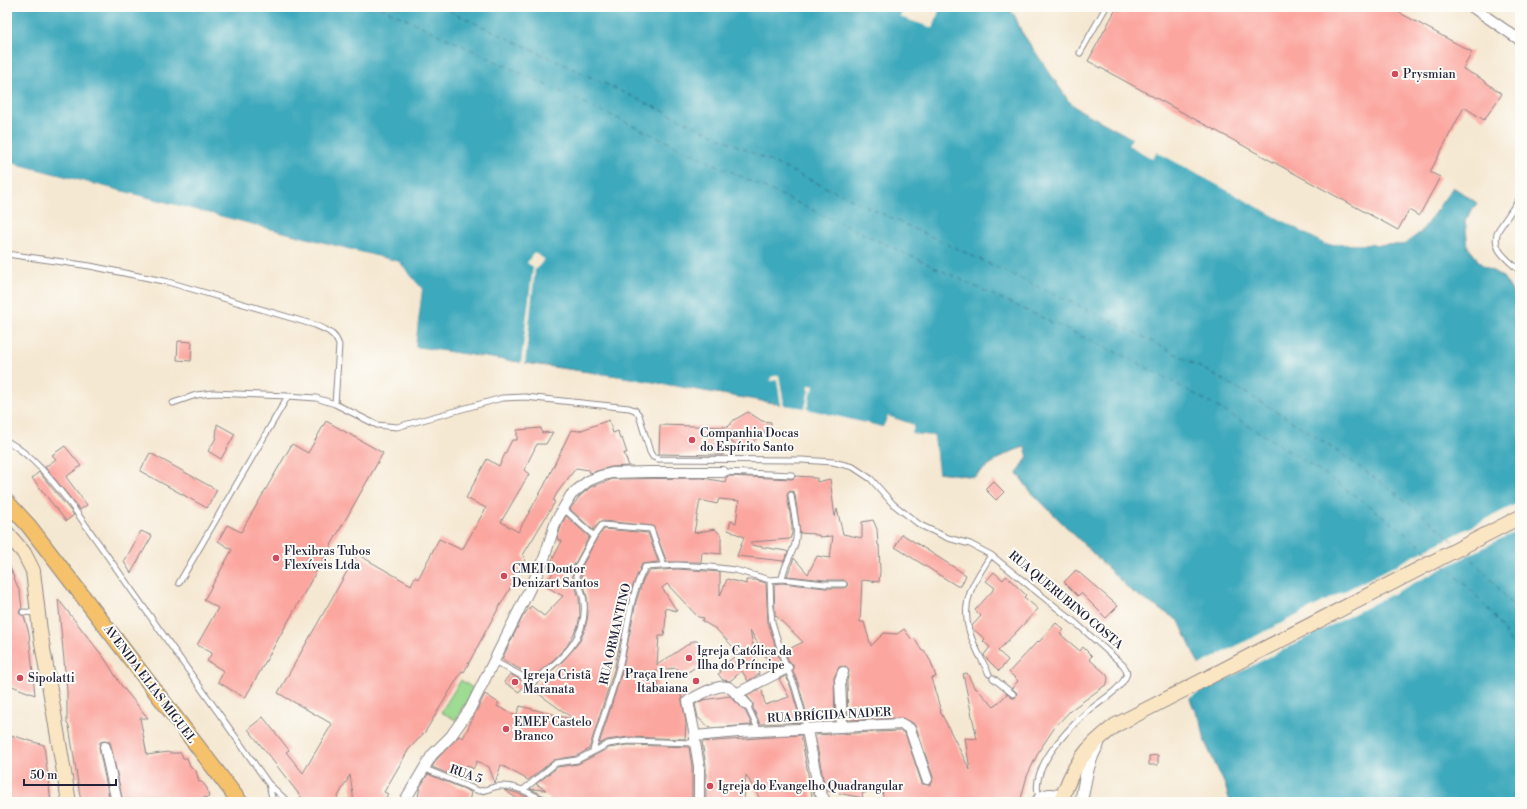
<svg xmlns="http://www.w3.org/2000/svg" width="1527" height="809" font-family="'Libre Bodoni',serif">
<rect width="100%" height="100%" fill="#fdfcf7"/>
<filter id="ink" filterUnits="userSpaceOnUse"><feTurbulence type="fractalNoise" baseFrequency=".025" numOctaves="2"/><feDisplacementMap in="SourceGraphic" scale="8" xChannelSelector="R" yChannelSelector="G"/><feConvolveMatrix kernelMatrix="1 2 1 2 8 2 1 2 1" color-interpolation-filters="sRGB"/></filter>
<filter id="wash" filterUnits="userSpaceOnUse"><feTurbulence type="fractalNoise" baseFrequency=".012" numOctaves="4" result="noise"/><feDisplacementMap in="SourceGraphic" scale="16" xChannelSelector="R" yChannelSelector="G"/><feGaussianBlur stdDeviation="0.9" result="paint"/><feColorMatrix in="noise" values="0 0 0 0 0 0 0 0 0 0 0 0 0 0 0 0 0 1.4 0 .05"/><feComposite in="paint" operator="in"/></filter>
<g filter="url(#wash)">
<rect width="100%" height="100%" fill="#f5e8d2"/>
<!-- green -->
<path fill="#9ddc92" stroke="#607f66" d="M461 680 475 690 466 706 464 705 456 720 441 712Z"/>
<!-- water -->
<path fill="#3ca9bc" stroke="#2f667c" d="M7 7H1007L1015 16 1021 31 1068 100 1078 109 1132 138 1128 145 1153 158 1157 151 1325 244H1405L1421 232 1453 187 1477 203 1465 221 1468 247 1481 264 1503 277 1520 303V802H1230L1225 785 1205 742 1201 721 1196 714 1187 691 1202 671 1179 621 1131 591 1030 491 1017 473 1028 457 1025 447C1005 452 990 464 974 477L938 472 934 436 911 434 914 425 888 416 883 427 784 405 621 377 415 347 422 289 399 262 7 162Z"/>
<!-- pier -->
<path fill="#f5e8d2" d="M904 7H940L933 28 900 17Z
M1068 97 1080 107 1133 136 1134 138 1131 144 1152 156 1155 150H1157L1326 242H1404L1411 237 1413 238 1405 244H1325L1157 152 1153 159 1128 145 1132 138 1078 108 1068 100Z
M7 162 399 262 422 289 415 347 521 363 533 267 527 263 534 252 544 259 537 269H535L525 364 621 377 781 405 777 380 771 381V377L779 375 784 405 805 408 809 390 808 387 810 385 814 386 813 391H811L807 409 883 427 888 416 914 425 912 434 934 436 938 472H936L933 438 911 436 909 434 912 426 889 418 885 428 883 429 784 407 621 379 414 349 413 347 420 290 398 264 7 164Z
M1520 502V529L1187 699 1185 691 1199 671 1197 666Z"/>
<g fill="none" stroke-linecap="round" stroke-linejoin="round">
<!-- ferry -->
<path stroke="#2e5f75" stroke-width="1" stroke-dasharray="5 4" stroke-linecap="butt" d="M380 7 1130 359C1237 415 1339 478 1432 555
M441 7 1090 311C1185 356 1276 407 1361 468 1394 492 1426 515 1456 544
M1466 553C1486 573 1505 593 1520 618
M1443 565C1478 594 1499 618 1520 659"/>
</g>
<g id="blocks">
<!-- building -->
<path fill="#fba69f" d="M1117 7H1389L1472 52 1463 69 1480 78 1502 94 1484 120 1464 107 1430 172 1440 177 1419 216 1409 210 1398 230 1088 61Z
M178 341 192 342 191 361 177 360Z
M748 412 762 421 771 422 770 433 760 432 755 440 750 445 740 447 724 438 723 455 659 454 660 425 728 427 734 420Z
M609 420 613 433 618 431 620 439 622 438 627 453H624L629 466 611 467 590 473 589 470 576 468 557 493 553 501 555 502 523 555 525 560 515 577 516 578 490 623 464 672 462 671 425 732 409 749 384 792 388 794 383 802H354L350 775 335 802H305L248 729 263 717 289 750 286 752 303 773 332 724 278 693 357 554 411 585 415 577 418 579 439 539 462 550 486 508 466 498 487 459 499 466 512 440H517V430L541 428 542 433 553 432 546 444H537L524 470 529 474 501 522 518 532 544 486 571 430 579 431Z
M326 421 383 453 245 698 218 682 224 671 207 661 212 653 197 645 218 608 204 600 232 550 218 541 227 525 241 532 292 444 308 453Z
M217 424 235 434 221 459 208 451 216 438Z
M65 446 81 466 66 477 87 505 80 510 45 467 56 459 52 455Z
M150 453 217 490 207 508 140 471Z
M39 472 74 515 66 521 32 478Z
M728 476 792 479 796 476 812 477V478H817V482L830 479 835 517 837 509 843 534 862 538V522L873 520 877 529 878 545H879L880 571 879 582 862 580 860 622H864L871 646 884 633 897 634 904 629 912 640 914 638 922 651 924 650 931 662 936 677 931 678 941 711H940L970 770 965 738 977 739 963 674 967 673 975 689 976 688 994 707 1007 694 1012 698H1015L1017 693 1012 688 1018 681 1009 672 1038 641 1039 642 1056 623 1064 630 1060 634 1080 651 1083 647 1092 656 1089 659 1106 674 1108 678 1107 684 1071 710 1055 727 1039 751 1027 776 1020 802H984L967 800 966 802H884L881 785 862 794 863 798 827 791 825 789 815 735 900 731 905 733 922 784 929 785 932 783 933 777 916 727 913 723 902 718 848 720 847 681 849 671 846 666 839 667 834 678 835 721 809 722 799 686 793 671V665L789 662 785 651 803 642 775 615 774 584 782 583 825 588H844L847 586 848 584 844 580H825L787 576 794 558 808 574 817 556 830 558 833 536 819 537V535H815V534L800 533 795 494 793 491 789 492 787 495 792 526V533L790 539 751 542V545L786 551 788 552 784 561 737 556 744 537 728 530 731 521 736 523 739 501 719 499 717 504 700 500 694 533 715 529 721 535V554L702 552 701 562H667L653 526 602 521 599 522 593 530 570 509 580 496 591 487 613 479 703 478 725 482 726 478Z
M993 481 1004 492 996 500 985 489Z
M566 516 589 537 572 569 573 579 579 598 580 615 578 626 567 646 550 663 533 677 502 659 523 616 531 606 544 616 563 596 545 586 557 566 550 564 562 541 557 539 562 524Z
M604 529 648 533 658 562 642 564 632 588 614 670 589 749 576 756 554 760 528 780 501 765 495 783 489 767 477 761 473 769 467 765 456 777 432 767 437 759 459 736 463 738 485 694 499 703 497 706 516 716 520 706 575 720 525 684 519 692 504 682 510 674 531 686 535 685 564 660 580 641 585 629 588 615 587 597 580 570 597 538Z
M141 531 152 536 131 573 124 562Z
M902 534 966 575 961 586H957L895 547Z
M7 560 20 593 22 608 20 610 19 613 24 616 29 633 35 695 7 684Z
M677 569 720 572V596L727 579 746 584V580H755L766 583 768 623 781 664 772 668 750 630 759 674 748 681 742 671 730 681 723 680 718 674 721 672 719 669 739 653 716 629 702 621 704 618 698 617 667 584 662 588 677 611 665 608 666 617 664 636H659L657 665 693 641H697L708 659 682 676 677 668 656 670 660 695 680 690 686 723 685 739 628 737 607 740 599 744 622 672 636 602 643 580 648 571Z
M1076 570 1118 606 1106 618 1081 593 1078 596 1064 582Z
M994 572 1003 580 1006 576 1026 595 1024 597 1038 609 998 651 1008 660 999 671 985 657 984 655 990 647 983 641 985 639 973 629 972 626 981 616 975 610 995 588 986 581Z
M58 599 105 659 121 685 148 718H140L147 755 168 752 169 753H181L183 758H187L190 766 196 771 199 782H202L207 788 209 797 176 802H156V800L145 802H123L111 746 110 742 104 741 100 742 99 748 110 802H81L69 726 67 724V691Z
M786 676 791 688 801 722 760 724 753 708V703L747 696 755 692 762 690 765 705 789 697 779 679Z
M730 696 745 711 752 725 710 728 698 718 695 704 703 700Z
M7 734 44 745 51 802H7Z
M801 735 813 802H762L746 775 744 802H706V766L702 742Z
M628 745 689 747 692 767V802H551L549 798 530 789 546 790 536 784 558 767 578 764 609 748Z
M1158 755V765H1149V756Z
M428 774 471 792 469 802H417L420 787Z
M504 790 517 793 538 802H522Z"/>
</g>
</g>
<g filter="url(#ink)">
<use href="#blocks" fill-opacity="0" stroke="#8c8586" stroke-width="1"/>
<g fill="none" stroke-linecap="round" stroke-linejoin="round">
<!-- service casing -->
<g stroke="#8c8586" stroke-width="7">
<path id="service" d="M1080 53 1106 7
M1520 198 1499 229C1489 248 1507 259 1520 271
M7 254 90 266 168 282 315 325C327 330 335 333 339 345L335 404
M173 403 196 395 213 393 288 396 316 398 335 404 377 425 397 427 502 398 525 397 629 408 635 410 639 415 650 452 653 457 658 459 802 460 833 462 853 467 871 479 893 504 920 525 948 538 970 544 991 555 1077 624 1123 665C1126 669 1128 672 1126 676 1120 691 1097 703 1086 713 1066 731 1029 769 1039 797
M7 441C33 456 51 479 70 503L268 783 288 802
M723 472 792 475
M563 508 594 536
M782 579C784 565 791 557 795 544 799 528 793 512 791 495
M770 580 771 612 772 622 784 661 795 687 807 729
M179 583 288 396
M23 612 36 613
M494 661 533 682C559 661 588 640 584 602 583 590 576 581 576 569L594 536 602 525 651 529 664 566
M989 674C976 648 959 623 970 593 974 580 984 567 991 555
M993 678 1013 694
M747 705 759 731
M593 751C601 720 614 691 621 659 628 628 629 596 645 567L677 565 710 567 735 570 770 580 782 579 825 584H844
M423 768 479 791C487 791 493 786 500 786 517 785 533 795 547 802
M269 784 273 802
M523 790 556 763 577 760 608 744 628 741 695 743"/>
</g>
<!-- minor casing -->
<g stroke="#8c8586" stroke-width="12">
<path id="minor" d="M1472 7 1520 40
M736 694 787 668
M842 727 840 680 843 672
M807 730 819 791 826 802
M695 736 738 732 902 724 910 729 927 779
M105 747 117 802
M404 802 432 755 451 736 470 709 543 562 556 521 571 495 588 481 600 476 612 473 648 472H723
M699 802V766L695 743V736L688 701C697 696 721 682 730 688 736 692 742 700 747 705
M1036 802C1043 792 1052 793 1062 796"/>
</g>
<!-- tertiary casing -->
<g stroke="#8c8586" stroke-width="14">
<path id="tertiary" d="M1081 802C1085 782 1087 762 1098 744"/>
</g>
<!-- secondary casing -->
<g stroke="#8c8586" stroke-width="16">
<path id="secondary" d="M7 533 24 553 33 571 40 631 69 802
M1061 802C1072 766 1086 747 1116 725L1520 517"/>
</g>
<!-- primary casing -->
<g stroke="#8c8586" stroke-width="17">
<path id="primary" d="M7 502 29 526 240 802"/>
</g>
<!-- service -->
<use href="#service" stroke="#fff" stroke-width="5"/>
<!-- minor -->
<use href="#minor" stroke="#fff" stroke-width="10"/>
<!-- tertiary -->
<use href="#tertiary" stroke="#fff" stroke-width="12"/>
<!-- secondary -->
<use href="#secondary" stroke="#fbe6c4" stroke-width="14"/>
<!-- primary -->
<use href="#primary" stroke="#f5c16b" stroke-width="15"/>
</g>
</g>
<!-- markers -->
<g fill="#d1495b" stroke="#fdfcf7" stroke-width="1.5">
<circle cx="1395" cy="74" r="4"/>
<circle cx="692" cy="440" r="4"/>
<circle cx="276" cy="558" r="4"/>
<circle cx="504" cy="576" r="4"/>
<circle cx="689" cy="658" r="4"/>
<circle cx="20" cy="678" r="4"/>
<circle cx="696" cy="681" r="4"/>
<circle cx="515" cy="682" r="4"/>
<circle cx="506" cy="729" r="4"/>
<circle cx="710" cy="786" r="4"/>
</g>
<g text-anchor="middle" stroke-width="4" stroke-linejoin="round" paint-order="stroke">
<!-- poi labels -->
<g font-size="12" fill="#22223b" stroke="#fdfcf7" text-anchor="start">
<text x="1403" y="78">Prysmian</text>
<text x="700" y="437">Companhia Docas<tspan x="700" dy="14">do Espírito Santo</tspan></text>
<text x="284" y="555">Flexibras Tubos<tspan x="284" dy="14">Flexíveis Ltda</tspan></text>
<text x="512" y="573">CMEI Doutor<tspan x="512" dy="14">Denizart Santos</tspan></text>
<text x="697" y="655">Igreja Católica da<tspan x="697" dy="14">Ilha do Príncipe</tspan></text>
<text x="688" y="678" text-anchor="end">Praça Irene<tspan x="688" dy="14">Itabaiana</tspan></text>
<text x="523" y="679">Igreja Cristã<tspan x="523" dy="14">Maranata</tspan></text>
<text x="28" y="682">Sipolatti</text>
<text x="514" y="726">EMEF Castelo<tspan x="514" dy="14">Branco</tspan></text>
<text x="718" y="790">Igreja do Evangelho Quadrangular</text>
</g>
<!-- street labels -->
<g font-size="12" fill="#22223b" stroke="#fdfcf7">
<text transform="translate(1066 600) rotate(40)" y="4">RUA QUERUBINO COSTA</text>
<text transform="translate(615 634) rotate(-77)" y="4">RUA ORMANTINO</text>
<text transform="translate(150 684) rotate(53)" y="4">AVENIDA ELIAS MIGUEL</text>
<text transform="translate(829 715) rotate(-3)" y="4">RUA BRÍGIDA NADER</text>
<text transform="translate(466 774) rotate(19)" y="4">RUA 5</text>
</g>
</g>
<!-- margin -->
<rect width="1527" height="809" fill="none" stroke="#fdfcf7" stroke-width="24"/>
<!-- scale -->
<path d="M24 779v6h92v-6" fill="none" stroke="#22223b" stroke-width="2"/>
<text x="30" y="779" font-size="12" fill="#22223b" stroke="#fdfcf7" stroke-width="3" paint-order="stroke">50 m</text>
</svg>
